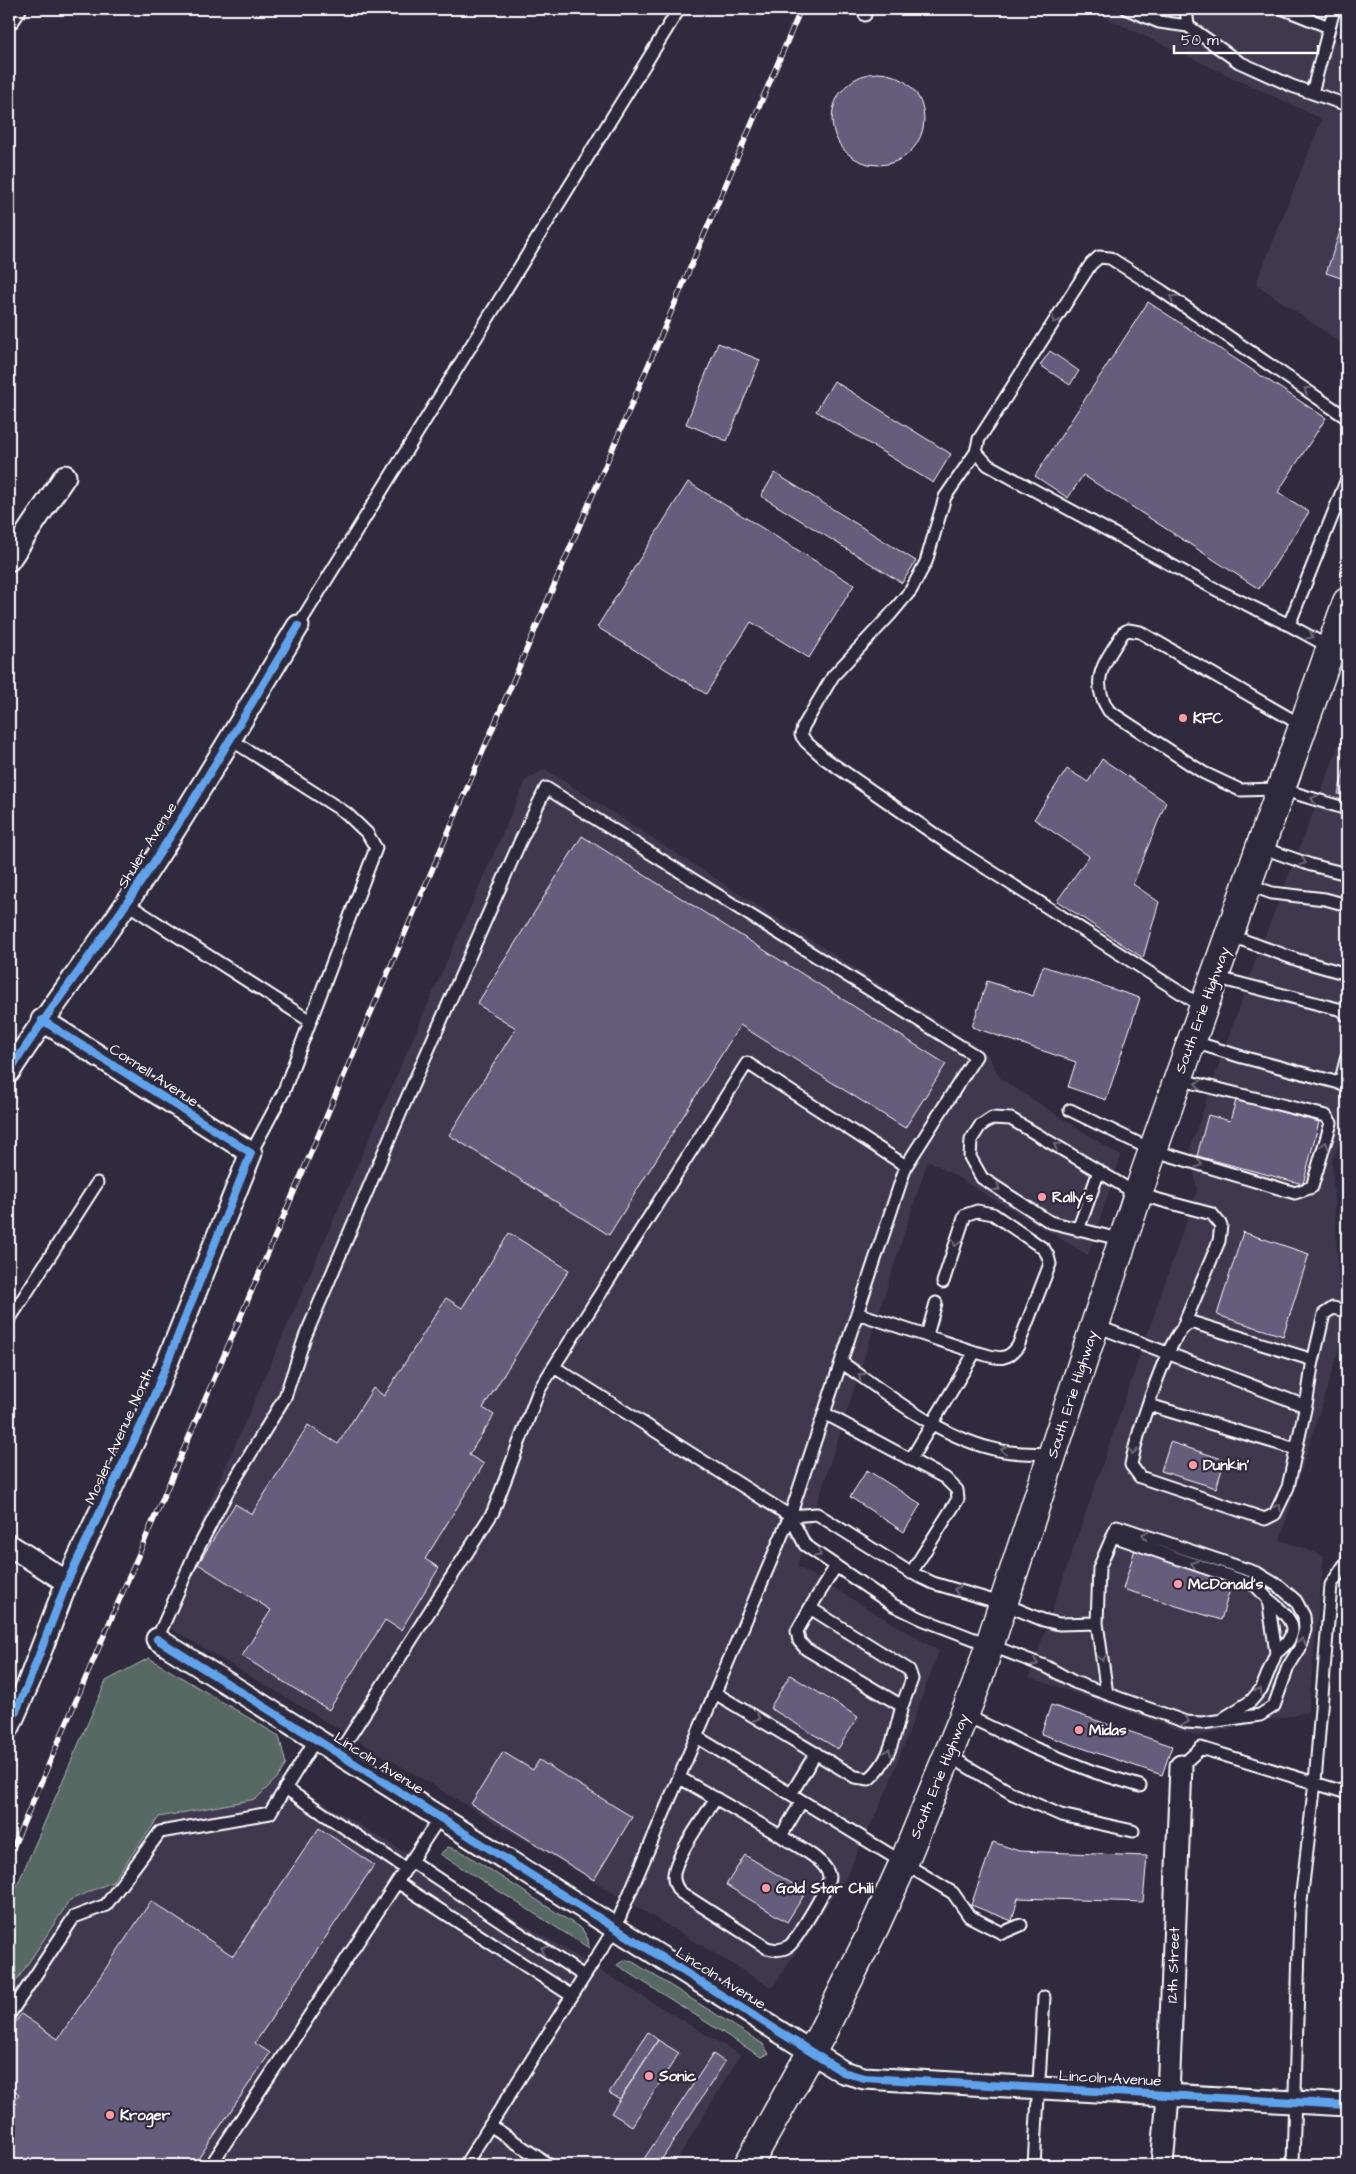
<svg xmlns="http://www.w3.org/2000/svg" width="1356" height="2174" font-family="'Architects Daughter',sans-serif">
<rect width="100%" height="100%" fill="#2f2a3d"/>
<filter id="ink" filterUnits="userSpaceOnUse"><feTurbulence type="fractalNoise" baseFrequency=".02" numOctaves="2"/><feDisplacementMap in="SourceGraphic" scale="10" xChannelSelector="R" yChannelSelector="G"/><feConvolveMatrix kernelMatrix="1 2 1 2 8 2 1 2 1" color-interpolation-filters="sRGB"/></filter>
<g filter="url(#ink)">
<!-- built -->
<path fill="#3f3950" d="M1087 9H1342L1335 41 1347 47V347L1256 284 1322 119Z
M1347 720V1124L1332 1162 1342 1340 1280 1540 1324 1556 1308 1712 1197 1736 1029 1677 1197 1190 1190 1148 1253 967 1335 756Z
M545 769 986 1052 1001 1079 1121 1156 1088 1255 928 1160 797 1566 939 1651 888 1788 846 1877 772 1988 158 1621 526 780Z
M279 1776 740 2055 674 2165H9V1990L70 1900 112 1882 159 1817 256 1799Z"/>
<!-- green -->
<path fill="#566962" stroke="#aab4b0" d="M1346 9H1347V40L1340 36Z
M149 1658 279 1736 286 1764 279 1776 256 1799 159 1817 112 1882 70 1900 9 1992V1904L106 1681Z
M448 1847 461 1851 582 1929 588 1939 589 1948 440 1854Z
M624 1960 633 1962 763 2044 769 2054 761 2057 617 1965Z"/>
<!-- building -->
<path fill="#655d7b" stroke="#fff" d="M832 119a46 46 0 1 1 92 0a46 46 0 1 1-92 0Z
M1342 226 1347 228V280L1326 273Z
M1148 302 1326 418 1278 492 1309 512 1259 589 1083 475 1068 498 1035 476Z
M718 343 760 360 727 441 686 424Z
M1050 351 1079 371 1070 385 1040 365Z
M834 381 951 454 933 483 816 411Z
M775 473 916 561 902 583 761 496Z
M688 482 854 585 809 658 751 622 706 694 597 627Z
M1102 759 1166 802 1133 884 1159 902 1143 958 1057 901 1089 856 1034 819 1067 769 1088 782Z
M1345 767 1347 768V796L1338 794Z
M582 836 946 1064 905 1128 740 1025 609 1235 449 1135 516 1028 477 1004Z
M1043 966 1140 998 1106 1100 1068 1087 1076 1062 972 1027 987 981 1033 996Z
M1236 1100 1319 1122 1303 1184 1197 1156 1208 1115 1230 1121Z
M1243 1232 1309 1254 1283 1336 1217 1315Z
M509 1233 569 1270 483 1408 494 1415 469 1455 484 1464 425 1559 439 1568 401 1630 385 1620 329 1710 242 1656 271 1610 198 1564 235 1504 252 1514 308 1425 338 1444 373 1388 384 1396 446 1298 462 1308Z
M1170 1442 1225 1460 1216 1488 1161 1471Z
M867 1470 921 1504 904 1532 850 1497Z
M1135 1549 1233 1579 1221 1620 1123 1589Z
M790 1675 858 1717 838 1749 770 1708Z
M1051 1705 1172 1746 1162 1775 1041 1734Z
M503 1752 533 1770 539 1760 632 1817 594 1880 471 1804Z
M319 1828 374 1865 255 2043 270 2053 194 2165H9V2109L19 2094 9 2087V2032L21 2014 58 2039 151 1901 233 1956Z
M993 1842 1019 1851 1147 1856 1143 1902 1018 1898 1012 1921 971 1905Z
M745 1855 806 1892 787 1922 726 1885Z
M648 2032 658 2040 620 2099 609 2093Z
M658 2040 679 2053 632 2126 611 2113Z
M713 2054 725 2062 658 2165H640Z"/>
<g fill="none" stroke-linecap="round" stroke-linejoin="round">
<!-- service casing -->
<g stroke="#fff" stroke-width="15">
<path id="service" d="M1127 9 1159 22 1188 26 1239 62 1292 86 1347 105
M1186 9 1188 26
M1284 9 1329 27
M865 15 866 9
M1312 93 1334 9
M976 452 988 465 1217 590 1289 625 1331 648
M1289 625 1347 479
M298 626 679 9
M1303 726 1140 632 1128 630 1123 633C1106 661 1088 679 1109 711L1204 773 1240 790 1281 789 1347 809
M230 739 346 813 367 833 376 848 283 1093 251 1153
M1260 847 1311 865 1347 874
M1247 884 1272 893 1325 899 1347 905
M126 903 310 1021
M1229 935 1298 960 1347 974
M1214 977 1342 1010 1347 1016
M1203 1007 950 845 824 758 806 742 801 735 803 727 833 676 890 615 911 590 926 562 945 497 976 452 979 439 1091 264 1099 257 1110 258 1162 291 1347 418
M1191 1041 1242 1057 1347 1085
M1340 1084 1347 1056
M1070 1110 1152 1150 1295 1193 1312 1187 1331 1123 1326 1116 1178 1079
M1078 1230 1099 1171
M1123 1240 1050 1222 982 1178 970 1157 971 1140 980 1126 992 1118 1011 1119 1137 1194 1212 1214 1221 1225 1219 1241 1182 1329
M857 1313 975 1352
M9 1320 97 1183
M1094 1325 1300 1404 1307 1400 1312 1366 1324 1314 1333 1308 1347 1311
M927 1335 936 1303
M841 1362C887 1394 942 1439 998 1450 1015 1454 1035 1453 1052 1454
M554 1367 790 1516 805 1545 893 1605 922 1619 1047 1667 1074 1682 1186 1722 1202 1723 1260 1715 1274 1706 1288 1667 1300 1648 1305 1629 1304 1616 1296 1601 1280 1587 1257 1573 1117 1526 1099 1568 1097 1623 1107 1694
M1307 1400 1288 1487 1275 1514 1265 1519 1140 1477 1131 1465C1136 1437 1164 1350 1182 1329 1184 1326 1189 1324 1191 1322L1313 1360
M1149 1405 1296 1449
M824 1413 945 1478 957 1490 958 1499 911 1573
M911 1459 975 1352C993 1356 1005 1365 1018 1346L1050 1264 1048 1256 1044 1249 993 1214 977 1211 965 1215 943 1282
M790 1516 817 1514 906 1570 933 1583 1004 1604 1043 1620 1059 1624 1097 1623
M1113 1536 1255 1585 1268 1599 1276 1653 1262 1688 1251 1701 1224 1718
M1268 1599C1290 1617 1305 1631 1276 1653
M810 1608 797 1631 799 1641 806 1649 902 1706 912 1679 909 1670 810 1608 836 1566
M157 1639 192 1560 228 1491 285 1397 305 1337 403 1107 520 842 546 788 976 1056 906 1166 790 1516 615 1928 465 2165
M715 1693 855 1777 869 1779C891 1761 895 1732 902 1706
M965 1715 1034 1748 1094 1772 1140 1786
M697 1737 953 1893 969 1916 1002 1933 1021 1925
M339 1753 493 1512 539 1390 747 1063 906 1166
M948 1755 1013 1794 1061 1815 1133 1831
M1181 1766 1201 1748 1347 1793
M680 1778 781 1836 802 1801
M285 1788 406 1869
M791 1794 816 1753
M716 1798C705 1816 676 1855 674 1874 673 1882 676 1887 680 1892L767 1948C775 1950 781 1951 789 1946 795 1942 830 1885 829 1877 828 1860 794 1845 781 1836
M411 1861 584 1976
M397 1882 572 1996
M9 2015 74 1917 106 1905 160 1832 270 1813 316 1739
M490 2125 549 2165
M211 2165 440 1817
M1034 2165 1044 1997
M1293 2165 1300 1910 1315 1782 1331 1585 1347 1561"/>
</g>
<!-- minor casing -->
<g stroke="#fff" stroke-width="25">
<path id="minor" d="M9 18 15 9
M9 560 65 476
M9 1072C46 1014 88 960 126 904 187 814 242 719 298 626
M9 1545 67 1582
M157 1639 843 2072 864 2078 1347 2105
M9 1727 28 1684 67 1582 147 1413 251 1153 42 1020
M1162 2165 1168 2096 1181 1766"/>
</g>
<!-- primary casing -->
<g stroke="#fff" stroke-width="31">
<path id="primary" d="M748 2165 821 2035 875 1926 904 1862 976 1686 1146 1170 1347 602"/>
</g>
<!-- service -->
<use href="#service" stroke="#2f2a3d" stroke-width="11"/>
<!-- minor -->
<use href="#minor" stroke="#2f2a3d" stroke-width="21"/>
<!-- primary -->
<use href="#primary" stroke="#2f2a3d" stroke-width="28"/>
<!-- rail casing -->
<g stroke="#fff" stroke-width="5.5">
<path id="rail" d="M9 1857 801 9"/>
</g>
<!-- rail -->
<use href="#rail" stroke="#2f2a3d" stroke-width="4" stroke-dasharray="11" stroke-linecap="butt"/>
<!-- cycleway casing -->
<g stroke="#2f2a3d" stroke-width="11">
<path id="cycleway" d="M9 1072C46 1014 88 960 126 904 187 814 242 719 298 626
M157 1639 843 2072 864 2078 1347 2105
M9 1727 28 1684 67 1582 147 1413 251 1153 42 1020"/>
</g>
<!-- cycleway -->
<use href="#cycleway" stroke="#60a3ed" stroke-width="8"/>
</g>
<!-- one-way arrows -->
<defs><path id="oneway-chevron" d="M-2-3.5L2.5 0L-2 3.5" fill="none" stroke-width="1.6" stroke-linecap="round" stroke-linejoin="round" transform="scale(1.25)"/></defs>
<g stroke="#6d6a77">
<use href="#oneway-chevron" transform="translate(1173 298) rotate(-145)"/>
<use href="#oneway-chevron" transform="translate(1055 320) rotate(123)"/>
<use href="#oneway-chevron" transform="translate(1307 390) rotate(-145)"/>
<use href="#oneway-chevron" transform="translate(1310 636) rotate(29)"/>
<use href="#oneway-chevron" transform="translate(1314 799) rotate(-164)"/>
<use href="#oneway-chevron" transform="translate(1303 862) rotate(19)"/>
<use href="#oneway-chevron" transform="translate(1198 1084) rotate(-166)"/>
<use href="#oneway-chevron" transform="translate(1325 1145) rotate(-74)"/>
<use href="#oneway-chevron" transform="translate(1057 1146) rotate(-148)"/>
<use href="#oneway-chevron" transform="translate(1199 1164) rotate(17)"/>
<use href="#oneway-chevron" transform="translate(997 1188) rotate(33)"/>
<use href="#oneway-chevron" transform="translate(956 1243) rotate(108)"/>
<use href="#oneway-chevron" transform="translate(861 1376) rotate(-145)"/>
<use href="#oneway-chevron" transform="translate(1004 1450) rotate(-173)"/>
<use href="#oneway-chevron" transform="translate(1133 1451) rotate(101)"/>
<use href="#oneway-chevron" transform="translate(1278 1507) rotate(-63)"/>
<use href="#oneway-chevron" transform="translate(1145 1535) rotate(-162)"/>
<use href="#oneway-chevron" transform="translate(818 1554) rotate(34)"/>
<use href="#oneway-chevron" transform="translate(1194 1564) rotate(-160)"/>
<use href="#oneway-chevron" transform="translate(957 1590) rotate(-163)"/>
<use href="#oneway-chevron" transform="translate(1302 1641) rotate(-72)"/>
<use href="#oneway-chevron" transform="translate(1102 1658) rotate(83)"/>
<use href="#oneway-chevron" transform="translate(1035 1663) rotate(22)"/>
<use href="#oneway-chevron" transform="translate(1259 1691) rotate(-55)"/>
<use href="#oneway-chevron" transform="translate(757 1718) rotate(31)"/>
<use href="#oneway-chevron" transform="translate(1186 1721) rotate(12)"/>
<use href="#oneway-chevron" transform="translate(888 1752) rotate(-70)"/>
<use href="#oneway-chevron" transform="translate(544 1949) rotate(-146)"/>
</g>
</g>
<!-- markers -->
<g fill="#ff9aa2" stroke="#2f2a3d" stroke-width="2">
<circle cx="1183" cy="718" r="5"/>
<circle cx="1042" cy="1197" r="5"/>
<circle cx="1193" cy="1465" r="5"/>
<circle cx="1178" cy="1584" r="5"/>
<circle cx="1079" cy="1730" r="5"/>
<circle cx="766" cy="1888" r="5"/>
<circle cx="649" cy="2076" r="5"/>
<circle cx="110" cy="2115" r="5"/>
</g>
<g text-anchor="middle" stroke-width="4.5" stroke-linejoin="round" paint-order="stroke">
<!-- poi labels -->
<g font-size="15" font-weight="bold" fill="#fff" stroke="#2f2a3d" text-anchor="start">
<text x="1193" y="723">KFC</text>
<text x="1052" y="1202">Rally's</text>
<text x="1203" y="1470">Dunkin'</text>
<text x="1188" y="1589">McDonald's</text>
<text x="1089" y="1735">Midas</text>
<text x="776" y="1893">Gold Star Chili</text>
<text x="659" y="2081">Sonic</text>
<text x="120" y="2120">Kroger</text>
</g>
<!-- street labels -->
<g font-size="15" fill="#fff" stroke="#2f2a3d">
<text transform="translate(147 845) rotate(-58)" y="5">Shuler Avenue</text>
<text transform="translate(1202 1010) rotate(-70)" y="5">South Erie Highway</text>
<text transform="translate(154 1075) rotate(33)" y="5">Cornell Avenue</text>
<text transform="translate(1072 1394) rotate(-72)" y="5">South Erie Highway</text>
<text transform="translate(119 1436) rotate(-66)" y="5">Mosler Avenue North</text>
<text transform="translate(379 1763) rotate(32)" y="5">Lincoln Avenue</text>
<text transform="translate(939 1776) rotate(-68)" y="5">South Erie Highway</text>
<text transform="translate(1173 1965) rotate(-88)" y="5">12th Street</text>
<text transform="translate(721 1978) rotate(32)" y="5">Lincoln Avenue</text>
<text transform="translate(1110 2078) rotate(3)" y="5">Lincoln Avenue</text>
</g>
</g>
<!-- margin -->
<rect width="1356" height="2174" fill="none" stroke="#2f2a3d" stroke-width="30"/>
<rect x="15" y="15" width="1326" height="2144" fill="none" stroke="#fff" stroke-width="2" filter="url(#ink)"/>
<!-- scale -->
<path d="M1174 45v8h144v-8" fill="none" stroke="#ffffff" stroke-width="2.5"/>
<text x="1181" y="45" font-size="15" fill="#ffffff" stroke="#2f2a3d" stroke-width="4" paint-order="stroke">50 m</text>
</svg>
